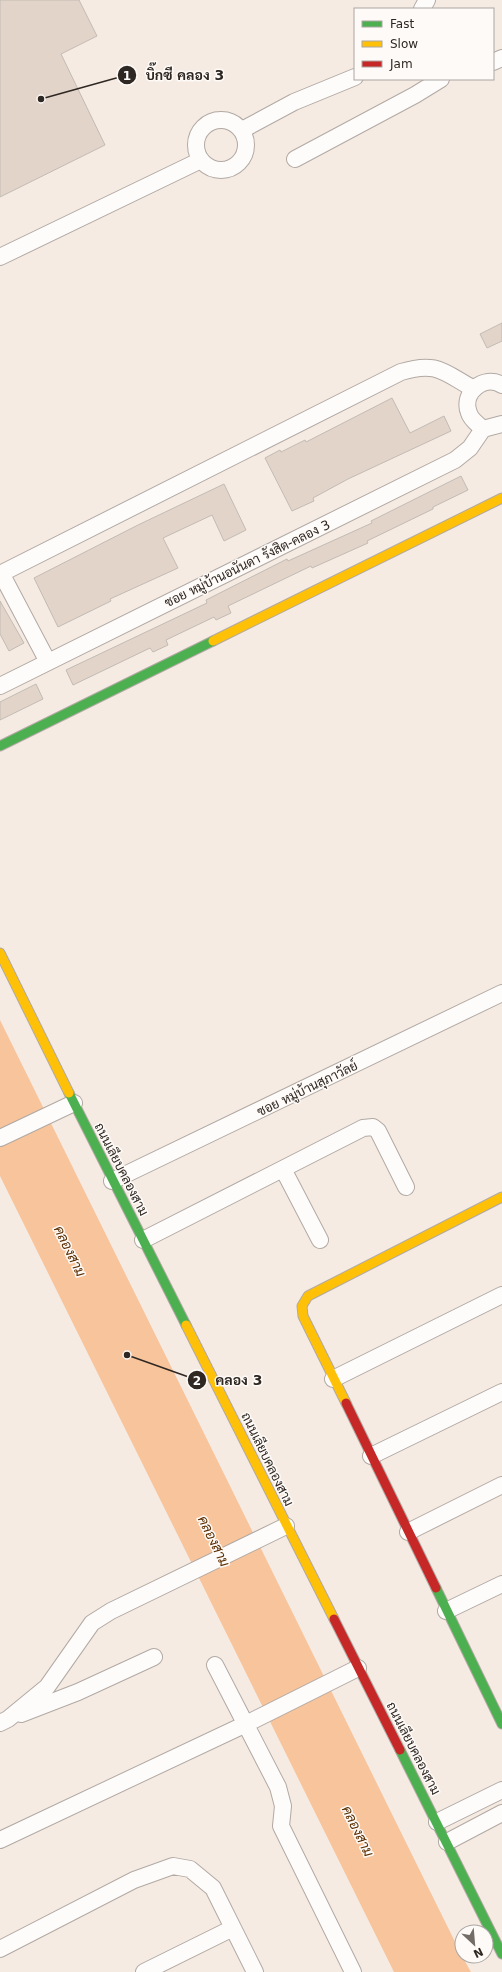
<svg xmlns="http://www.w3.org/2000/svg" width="502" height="1972" font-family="'DejaVu Sans',Sarabun,sans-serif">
<rect width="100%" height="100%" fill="#f5ebe3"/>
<!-- water -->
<path fill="#f8c49b" d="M0 1020 462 1956 471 1972H394L0 1176Z"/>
<!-- building -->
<path fill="#e3d4c9" stroke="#c2bbb4" d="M0 0H79L97 36 61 54 105 145 0 197Z
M502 323V341L487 348 480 334Z
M392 398 410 433 444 416 451 431 348 479 313 498 314 501 292 511 265 458 280 450 281 452 305 440 306 442Z
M461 476 468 490 433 507V509L367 541 368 543 312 568 311 566 228 606 231 613 216 620 214 617 166 640 168 645 153 652 150 648 73 685 66 670 207 603 206 600 287 559 288 561 372 523 371 521Z
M224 484 246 530 224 541 212 515 163 538 178 568 110 599 111 601 58 627 34 578 138 525Z
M0 601 24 643 9 651 0 634Z
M36 684 43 699 0 720V702Z"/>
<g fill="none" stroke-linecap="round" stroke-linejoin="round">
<!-- street casing -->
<g stroke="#b1a9a3" stroke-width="18">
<path id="street" d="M422 9 427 0
M493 62 502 58
M196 145a25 25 0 1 1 50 0a25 25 0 1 1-50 0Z
M242 130 294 102 355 77
M295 159 415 95 441 79
M0 257 201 160
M502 385C484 374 461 393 469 413 471 420 478 424 483 429L502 424
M1 573 48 662
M0 574 401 372C437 361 443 372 474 389
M0 686 455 460 470 448 483 429
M0 1138 74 1103
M283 1169 320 1240
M112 1181 502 993
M143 1240 363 1128 373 1127 378 1131 406 1187
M333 1379 502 1295
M371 1456 502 1392
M408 1532 502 1485
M446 1611 502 1584
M215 1665 278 1787 283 1806 281 1826 353 1972
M21 1714 78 1692 154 1657
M0 1723 8 1719 47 1687 92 1623 111 1611 286 1526
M437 1822 502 1790
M0 1840 246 1724 358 1668
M447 1842 502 1813
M0 1949 134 1880 173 1866 190 1869 213 1888 255 1972
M144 1972 233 1928"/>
</g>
<!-- fast casing -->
<g stroke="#b1a9a3" stroke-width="11">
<path id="fast" d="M0 746 213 641
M69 1093 186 1325
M436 1588 502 1724
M400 1750 502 1954"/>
</g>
<!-- slow casing -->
<g stroke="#b1a9a3" stroke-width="11">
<path id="slow" d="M213 641 502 498
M0 953 69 1093
M186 1325 334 1619
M346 1403 303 1316 302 1306 308 1296 502 1197"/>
</g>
<!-- jam casing -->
<g stroke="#b1a9a3" stroke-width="11">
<path id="jam" d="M346 1403 436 1588
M334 1619 400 1750"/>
</g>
<!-- street -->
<use href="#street" stroke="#fefcfb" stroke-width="16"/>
<!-- fast -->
<use href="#fast" stroke="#4caf50" stroke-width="9"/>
<!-- slow -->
<use href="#slow" stroke="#ffc107" stroke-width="9"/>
<!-- jam -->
<use href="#jam" stroke="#c62828" stroke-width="9"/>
</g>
<g text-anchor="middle" stroke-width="3" stroke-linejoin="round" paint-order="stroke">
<!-- street labels -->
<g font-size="13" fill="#2e2722" stroke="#fefaf7">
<text transform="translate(247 563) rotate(-26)" y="5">ซอย หมู่บ้านอนันดา รังสิต-คลอง 3</text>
<text transform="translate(307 1088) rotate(-26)" y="5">ซอย หมู่บ้านสุภาวัลย์</text>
<text transform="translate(122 1169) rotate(63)" y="5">ถนนเลียบคลองสาม</text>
<text transform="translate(268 1459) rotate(64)" y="5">ถนนเลียบคลองสาม</text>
<text transform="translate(414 1748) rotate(63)" y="5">ถนนเลียบคลองสาม</text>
</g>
<!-- water labels -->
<g font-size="14" font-style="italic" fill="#5b2f03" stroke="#fefaf7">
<text transform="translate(70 1251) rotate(64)" y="5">คลองสาม</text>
<text transform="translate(214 1541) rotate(64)" y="5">คลองสาม</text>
<text transform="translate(358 1831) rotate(64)" y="5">คลองสาม</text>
</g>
</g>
<!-- callouts -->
<path fill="none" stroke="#2e2722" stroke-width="1.5" d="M41 99L127 75M127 1355L197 1380"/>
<g fill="#2e2722" stroke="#fefaf7" stroke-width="1.5">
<circle cx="41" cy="99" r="4"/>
<circle cx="127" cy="1355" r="4"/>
<circle cx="127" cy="75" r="10"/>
<circle cx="197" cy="1380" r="10"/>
</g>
<g font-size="12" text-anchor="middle" font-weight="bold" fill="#fff">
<text x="127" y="80">1</text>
<text x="197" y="1385">2</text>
</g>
<g font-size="14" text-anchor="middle" font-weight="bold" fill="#2e2722" stroke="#fefaf7" stroke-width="3" stroke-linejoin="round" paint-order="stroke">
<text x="185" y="80">บิ๊กซี คลอง 3</text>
<text x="239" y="1385">คลอง 3</text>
</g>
<!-- legend -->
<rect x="354" y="8" width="140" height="72" fill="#fefaf7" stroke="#aba6a2"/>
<rect x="362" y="21" width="20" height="6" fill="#4caf50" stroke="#aba6a2"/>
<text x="390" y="28" font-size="12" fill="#2e2722">Fast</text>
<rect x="362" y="41" width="20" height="6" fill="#ffc107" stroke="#aba6a2"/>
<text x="390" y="48" font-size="12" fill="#2e2722">Slow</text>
<rect x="362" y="61" width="20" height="6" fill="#c62828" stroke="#aba6a2"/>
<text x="390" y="68" font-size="12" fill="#2e2722">Jam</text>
<!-- north arrow -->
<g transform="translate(474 1944) rotate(154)"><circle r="19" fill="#fefaf7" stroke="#aba6a2"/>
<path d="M0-3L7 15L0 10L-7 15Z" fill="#746c66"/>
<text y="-6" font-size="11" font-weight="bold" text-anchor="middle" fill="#2e2722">N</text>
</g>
</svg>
